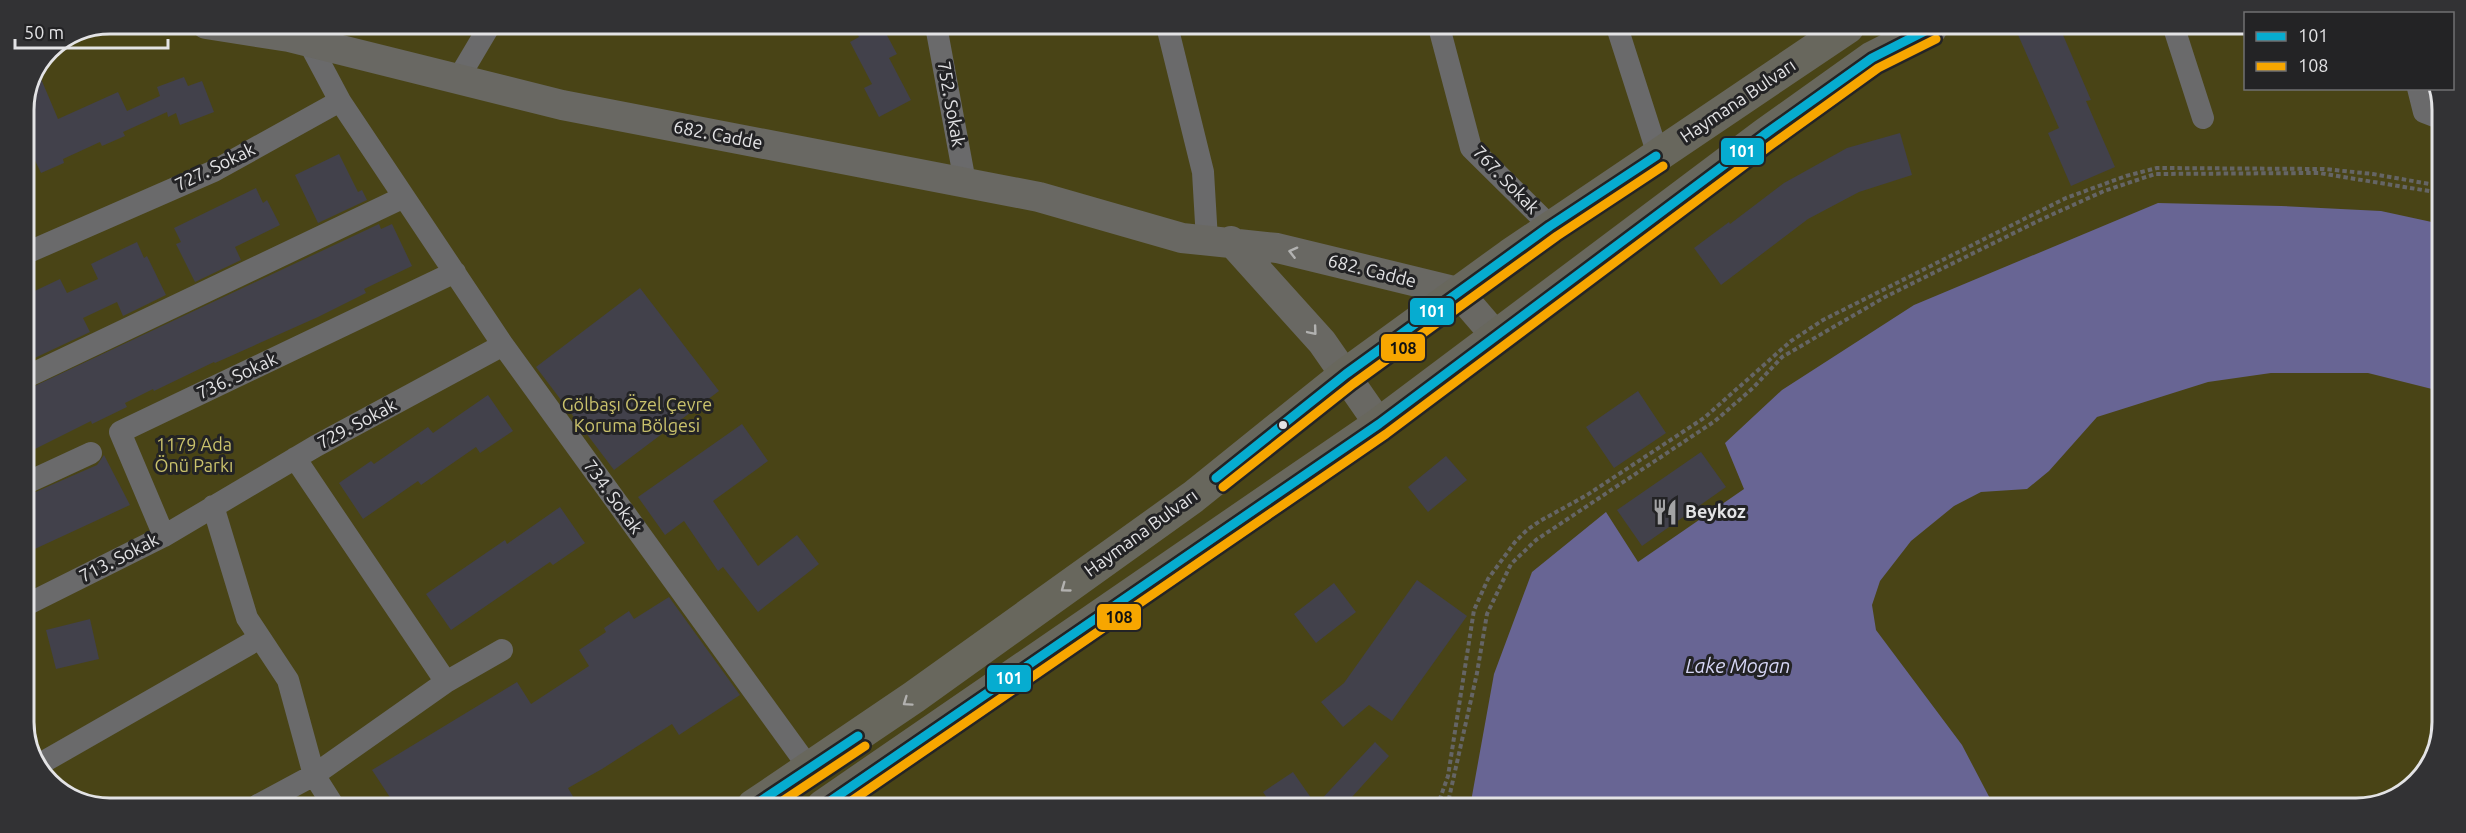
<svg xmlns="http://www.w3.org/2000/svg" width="2466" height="833" font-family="Ubuntu,sans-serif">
<rect width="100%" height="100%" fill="#2d2d2e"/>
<!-- green -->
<path fill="#494416" d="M111 24 2245 28 2246 88 2436 89 2442 105 2437 750 2408 791 2355 809 83 804 42 775 24 728V106L50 49Z"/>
<!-- water -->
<path fill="#686594" d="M2158 203 2281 206 2381 211 2441 224 2440 391 2368 373H2271L2208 382 2097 417 2049 471 2027 489 1981 492 1954 506 1911 541 1880 581 1872 605 1876 630 1962 745 1995 808 1470 807 1494 674 1532 572 1606 512 1638 562 1744 489 1725 443 1782 390 1914 305Z"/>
<!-- building -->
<path fill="#42414b" d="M853 25 882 26 897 54 889 58 911 100 879 117 864 88 872 84 850 42 859 37Z
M2015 28H2060L2091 100 2086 101 2115 167 2071 186 2048 133 2059 128Z
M39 74 58 119 118 92 127 111 160 96 157 87 184 77 188 86 202 81 214 112 180 125 176 113 168 117 167 112 123 132 125 136 102 146 100 142 63 159 64 163 41 173 28 146 24 148V106Z
M1900 133 1912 175 1859 192 1808 219 1721 285 1694 248 1729 222 1730 224 1784 183 1847 148Z
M339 154 358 192 362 190 367 200 318 223 295 175Z
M256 188 263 203 267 200 280 225 235 247 241 260 195 282 176 244 181 242 174 228Z
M379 224 381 229 392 224 412 266 364 289 366 293 318 317 215 363 214 362 154 391 153 389 125 403 127 407 92 424 91 421 33 450 24 432V391Z
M137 242 144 258 147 256 166 295 123 316 117 302 83 318 90 332 24 363V296L60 279 67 293 98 279 91 264Z
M640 288 719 391 614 470 536 367Z
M1638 391 1666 433 1614 468 1586 427Z
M488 395 513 431 480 453 476 447 421 485 418 481 363 519 339 483 371 461 374 464 428 427 433 433Z
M742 424 768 461 713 501 758 566 797 535 819 564 758 612 723 567 718 571 684 521 665 535 638 497Z
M1701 452 1726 487 1642 546 1617 510Z
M104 455 130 505 24 554V497L97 465Z
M1446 456 1467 480 1428 512 1408 487Z
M560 507 585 543 553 565 550 562 451 630 426 594 505 540 507 544Z
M1417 580 1467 616 1392 721 1369 705 1343 727 1321 702 1344 683Z
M1334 583 1356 612 1316 643 1294 614Z
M669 597 740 695 679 735 672 724 602 769 568 788 575 800 565 805H395L372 770 517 682 531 704 589 666 579 650 606 632 604 628 629 611 634 619Z
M90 619 99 659 56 669 46 630Z
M1375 742 1389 756 1343 807H1273L1263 792 1293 772 1316 805Z"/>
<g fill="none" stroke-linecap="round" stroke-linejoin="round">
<!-- path -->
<path stroke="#656565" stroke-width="4" stroke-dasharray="4.5 3" stroke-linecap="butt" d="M1437 807 1448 776 1474 610 1488 579 1515 542 1527 530 1540 521 1587 495 1704 418 1791 341 1823 320 2066 198 2126 176 2157 168 2324 169 2373 174 2441 186
M1447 807 1477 673 1487 614 1511 564 1536 540 1715 421 1753 388 1782 357 1885 297 2040 220 2104 191 2155 174 2319 173 2441 193"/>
<!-- minor -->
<path stroke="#6a6a6b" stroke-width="22" d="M325 24 333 47
M936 26 965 182
M1167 26 1203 172 1207 240
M1439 27 1471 148 1550 226
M1617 27 1658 155
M2174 28 2203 118
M458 79 490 25
M2418 88 2424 112 2442 119
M340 101 503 345 810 769
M24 254 214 171 340 101 308 41
M24 378 404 197
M295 458 446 682
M24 484 91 453
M213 506 247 618 288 680 314 775 333 805
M164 536 120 432 455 272
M24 606 164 536 316 446 503 345
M38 765 260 638
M258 805 314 775 446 682 502 650"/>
<!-- major -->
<path stroke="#696863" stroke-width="30" d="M206 24 289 37 562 105 1039 197 1182 238 1277 248 1458 292 1495 335
M1231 241 1322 342 1379 424"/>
<!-- highway -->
<path stroke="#68675d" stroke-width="33" d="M753 806 914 697 1193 497 1346 374 1510 255 1848 27
M823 806 1379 424 1764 135 1872 58 1931 28"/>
<!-- bus-1 casing -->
<g stroke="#232325" stroke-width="14">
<path id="bus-1" d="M1216 478 1346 374 1550 226 1656 156
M753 806 858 736
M823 806 1379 424 1764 135 1872 58 1931 28"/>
</g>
<!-- bus-2 casing -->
<g stroke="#232325" stroke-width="14">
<path id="bus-2" d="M1223 487 1353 384 1557 236 1663 166
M775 806 865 746
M844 806 1386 434 1771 145 1878 68 1936 39"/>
</g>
<!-- bus-1 -->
<use href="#bus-1" stroke="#06acd0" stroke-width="9"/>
<!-- bus-2 -->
<use href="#bus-2" stroke="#f7a600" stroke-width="9"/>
</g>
<!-- one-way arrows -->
<defs><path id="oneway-chevron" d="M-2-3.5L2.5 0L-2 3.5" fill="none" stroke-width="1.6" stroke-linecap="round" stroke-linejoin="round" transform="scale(1.5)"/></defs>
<g stroke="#b2b2b1">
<use href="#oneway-chevron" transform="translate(1293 252) rotate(-166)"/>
<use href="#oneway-chevron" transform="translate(1313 331) rotate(50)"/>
</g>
<g stroke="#b2b1af">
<use href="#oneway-chevron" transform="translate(1065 588) rotate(144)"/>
<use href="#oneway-chevron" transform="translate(907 702) rotate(145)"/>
</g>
<!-- icons -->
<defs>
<g id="restaurant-bare" transform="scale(2.07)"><path d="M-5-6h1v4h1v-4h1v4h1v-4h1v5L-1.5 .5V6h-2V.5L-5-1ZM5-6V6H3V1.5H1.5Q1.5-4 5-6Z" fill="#a3a3a5" stroke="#232325" stroke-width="2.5" paint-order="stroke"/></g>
</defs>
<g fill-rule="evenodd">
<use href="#restaurant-bare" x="1665" y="512"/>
</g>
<!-- markers -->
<circle fill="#e3e3e5" stroke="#232325" stroke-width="2" cx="1283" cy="425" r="5"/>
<g text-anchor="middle" stroke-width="6" stroke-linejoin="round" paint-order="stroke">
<!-- street labels -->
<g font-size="18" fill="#e3e3e5" stroke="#232325">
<text transform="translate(1738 101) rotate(-34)" y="6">Haymana Bulvarı</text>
<text transform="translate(951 104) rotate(80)" y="6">752. Sokak</text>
<text transform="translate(718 135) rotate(11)" y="6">682. Cadde</text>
<text transform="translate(215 167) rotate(-26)" y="6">727. Sokak</text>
<text transform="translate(1506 180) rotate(46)" y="6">767. Sokak</text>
<text transform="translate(1372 271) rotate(14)" y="6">682. Cadde</text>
<text transform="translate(237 376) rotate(-25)" y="6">736. Sokak</text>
<text transform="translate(357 424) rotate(-28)" y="6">729. Sokak</text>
<text transform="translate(613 497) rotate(54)" y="6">734. Sokak</text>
<text transform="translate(1141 533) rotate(-36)" y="6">Haymana Bulvarı</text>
<text transform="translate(119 558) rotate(-27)" y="6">713. Sokak</text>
</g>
<!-- park labels -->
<g font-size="18" fill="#cac26c" stroke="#232325">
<text x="637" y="411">Gölbaşı Özel Çevre<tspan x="637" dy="21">Koruma Bölgesi</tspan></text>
<text x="194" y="451">1179 Ada<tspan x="194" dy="21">Önü Parkı</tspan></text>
</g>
<!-- poi labels -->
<g font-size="18" font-weight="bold" fill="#e3e3e5" stroke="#232325" text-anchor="start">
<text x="1685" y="518">Beykoz</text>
</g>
<!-- water labels -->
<g font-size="20" font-style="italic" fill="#d6d6f5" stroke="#232325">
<text x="1738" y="673">Lake Mogan</text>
</g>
</g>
<!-- crop -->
<path d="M0 0H2466V833H0ZM110 34H2356A76 76 0 0 1 2432 110V722A76 76 0 0 1 2356 798H110A76 76 0 0 1 34 722V110A76 76 0 0 1 110 34Z" fill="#323234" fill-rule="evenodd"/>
<path fill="none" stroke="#e3e3e5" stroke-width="3" d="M110 34H2356A76 76 0 0 1 2432 110V722A76 76 0 0 1 2356 798H110A76 76 0 0 1 34 722V110A76 76 0 0 1 110 34Z"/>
<g stroke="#232325" stroke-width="2">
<rect x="1720" y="137" width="45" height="29" rx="6" fill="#06acd0"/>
<rect x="1409" y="297" width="46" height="29" rx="6" fill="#06acd0"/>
<rect x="1380" y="333" width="46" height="29" rx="6" fill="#f7a600"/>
<rect x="1096" y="603" width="46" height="28" rx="6" fill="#f7a600"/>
<rect x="986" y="664" width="46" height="29" rx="6" fill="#06acd0"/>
</g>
<g font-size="16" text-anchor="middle" font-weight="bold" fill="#fff">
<text x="1742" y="157">101</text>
<text x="1432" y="317">101</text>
<text x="1009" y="684">101</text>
</g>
<g font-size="16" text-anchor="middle" font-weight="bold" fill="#111">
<text x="1403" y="354">108</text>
<text x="1119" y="623">108</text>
</g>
<!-- legend -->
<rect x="2244" y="12" width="210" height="78" fill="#232325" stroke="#707072" stroke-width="1.5"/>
<rect x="2256" y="32" width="30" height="9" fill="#06acd0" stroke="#707072" stroke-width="1.5"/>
<text x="2298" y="42" font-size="18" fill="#e3e3e5">101</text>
<rect x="2256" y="62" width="30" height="9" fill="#f7a600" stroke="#707072" stroke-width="1.5"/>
<text x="2298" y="72" font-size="18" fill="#e3e3e5">108</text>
<!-- scale -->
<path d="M15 39v9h153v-9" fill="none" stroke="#e3e3e5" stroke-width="3"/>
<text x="24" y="39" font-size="18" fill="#e3e3e5" stroke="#232325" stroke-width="4.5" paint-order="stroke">50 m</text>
</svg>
